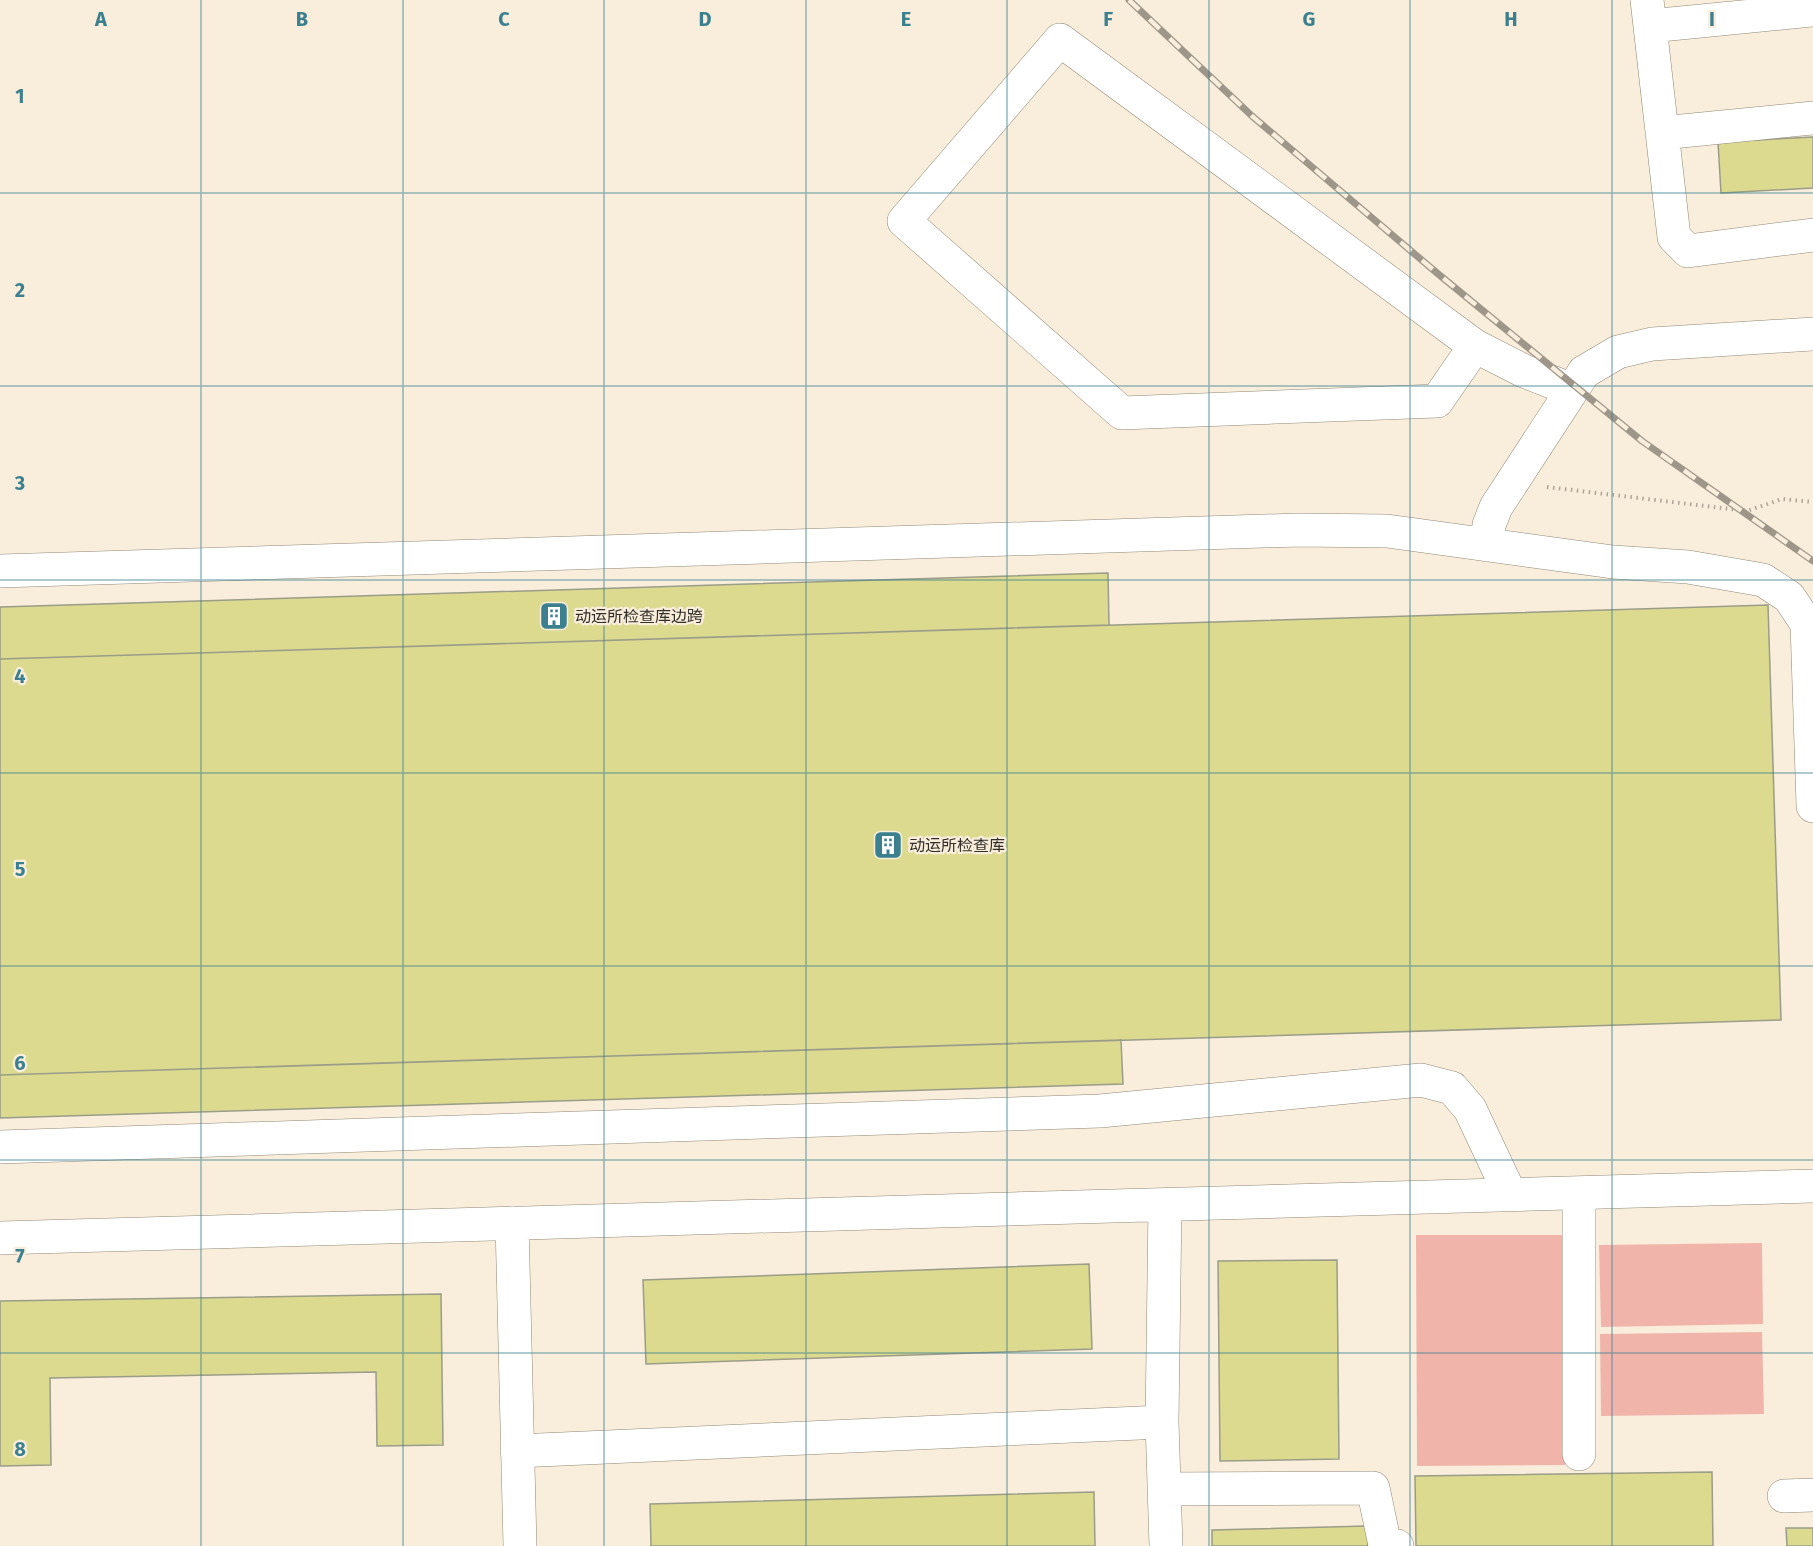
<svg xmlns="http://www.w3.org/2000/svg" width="1813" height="1546" font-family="'Fira Sans','Noto Sans SC',sans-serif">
<rect width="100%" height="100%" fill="#f9eedc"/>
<!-- green -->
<path fill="#f1b4ab" d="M1416 1235H1564L1565 1465 1417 1466Z
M1762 1243 1763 1324 1601 1327 1599 1245Z
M1762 1332 1764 1414 1601 1416 1600 1334Z"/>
<!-- building -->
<path fill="#dbda8f" stroke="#9b9c89" stroke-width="1.5" d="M1813 137V188L1721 193 1718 142Z
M1108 573 1109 625 0 659V607Z
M1768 605 1781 1020 0 1075V659Z
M1121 1040 1123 1084 0 1118V1075Z
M1337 1260 1339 1459 1220 1461 1218 1261Z
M1089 1264 1092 1349 646 1364 643 1280Z
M441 1294 443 1445 377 1446 376 1372 50 1378 51 1465 0 1466V1301Z
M1712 1472 1713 1546H1416L1415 1476Z
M1094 1492 1095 1546H651L650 1504Z
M1367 1526 1368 1546H1212V1530Z
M1786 1528H1813V1546H1787Z"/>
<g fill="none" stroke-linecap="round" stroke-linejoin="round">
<!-- minor casing -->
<g stroke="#918877" stroke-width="34">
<path id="minor" d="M1647 0 1674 237 1688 251 1813 235
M1650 26 1813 10
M1662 133 1813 118
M1475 346 1437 401 1122 413 904 221 1060 40 1475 346 1524 371 1572 390
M1487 545 1489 525 1496 507 1584 372 1618 352 1652 344 1813 334
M0 571 1298 530 1387 531 1613 562 1688 567 1763 580 1789 597 1807 624 1813 806
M0 1147 1100 1111 1421 1080 1452 1088 1470 1109 1510 1194
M1579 1193V1454
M1165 1205 1162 1422 1166 1546
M512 1223 520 1546
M0 1238 1813 1186
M517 1451 1162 1422
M1164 1489 1373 1488 1385 1545 1397 1546
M1784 1496 1813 1495"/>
</g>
<!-- path -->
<path stroke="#aea597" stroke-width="4" stroke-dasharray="1.5 4.5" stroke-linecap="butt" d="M1547 487 1747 511 1782 499 1813 502"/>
<!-- minor -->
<use href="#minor" stroke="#fff" stroke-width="33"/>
<!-- rail casing -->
<g stroke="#9e9689" stroke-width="7">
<path id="rail" d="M1129 0 1252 116 1437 273 1642 441 1813 561"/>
</g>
<!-- rail -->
<use href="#rail" stroke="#f9eedc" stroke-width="4.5" stroke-dasharray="14" stroke-linecap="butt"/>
</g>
<!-- grid -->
<path fill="none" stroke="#3c808f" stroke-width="1.5" stroke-opacity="0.55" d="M201 0V1546M403 0V1546M604 0V1546M806 0V1546M1007 0V1546M1209 0V1546M1410 0V1546M1612 0V1546M0 193H1813M0 386H1813M0 580H1813M0 773H1813M0 966H1813M0 1160H1813M0 1353H1813"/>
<!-- icons -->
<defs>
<g id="building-square" transform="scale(1.5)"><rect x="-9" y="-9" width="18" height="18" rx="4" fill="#3c808f" stroke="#f9eedc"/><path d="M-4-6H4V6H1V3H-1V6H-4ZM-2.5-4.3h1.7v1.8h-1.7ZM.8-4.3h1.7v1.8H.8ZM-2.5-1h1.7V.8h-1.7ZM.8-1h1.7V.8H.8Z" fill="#fff"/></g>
</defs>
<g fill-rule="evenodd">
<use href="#building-square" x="554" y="616"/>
<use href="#building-square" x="888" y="845"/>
</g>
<g text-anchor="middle" stroke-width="4.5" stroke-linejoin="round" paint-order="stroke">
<!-- poi labels -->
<g font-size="16" fill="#332f28" stroke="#f9eedc" text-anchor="start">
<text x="575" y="622">动运所检查库边跨</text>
<text x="909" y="851">动运所检查库</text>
</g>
</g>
<g font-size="20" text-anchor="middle" font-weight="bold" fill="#3c808f" stroke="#f9eedc" stroke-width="4.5" stroke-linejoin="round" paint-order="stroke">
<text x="101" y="26">A</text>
<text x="302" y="26">B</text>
<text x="504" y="26">C</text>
<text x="705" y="26">D</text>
<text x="906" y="26">E</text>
<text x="1108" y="26">F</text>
<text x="1309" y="26">G</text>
<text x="1511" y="26">H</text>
<text x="1712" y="26">I</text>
<text x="20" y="103">1</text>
<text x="20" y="297">2</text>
<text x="20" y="490">3</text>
<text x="20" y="683">4</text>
<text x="20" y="876">5</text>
<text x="20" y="1070">6</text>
<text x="20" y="1263">7</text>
<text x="20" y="1456">8</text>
</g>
</svg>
